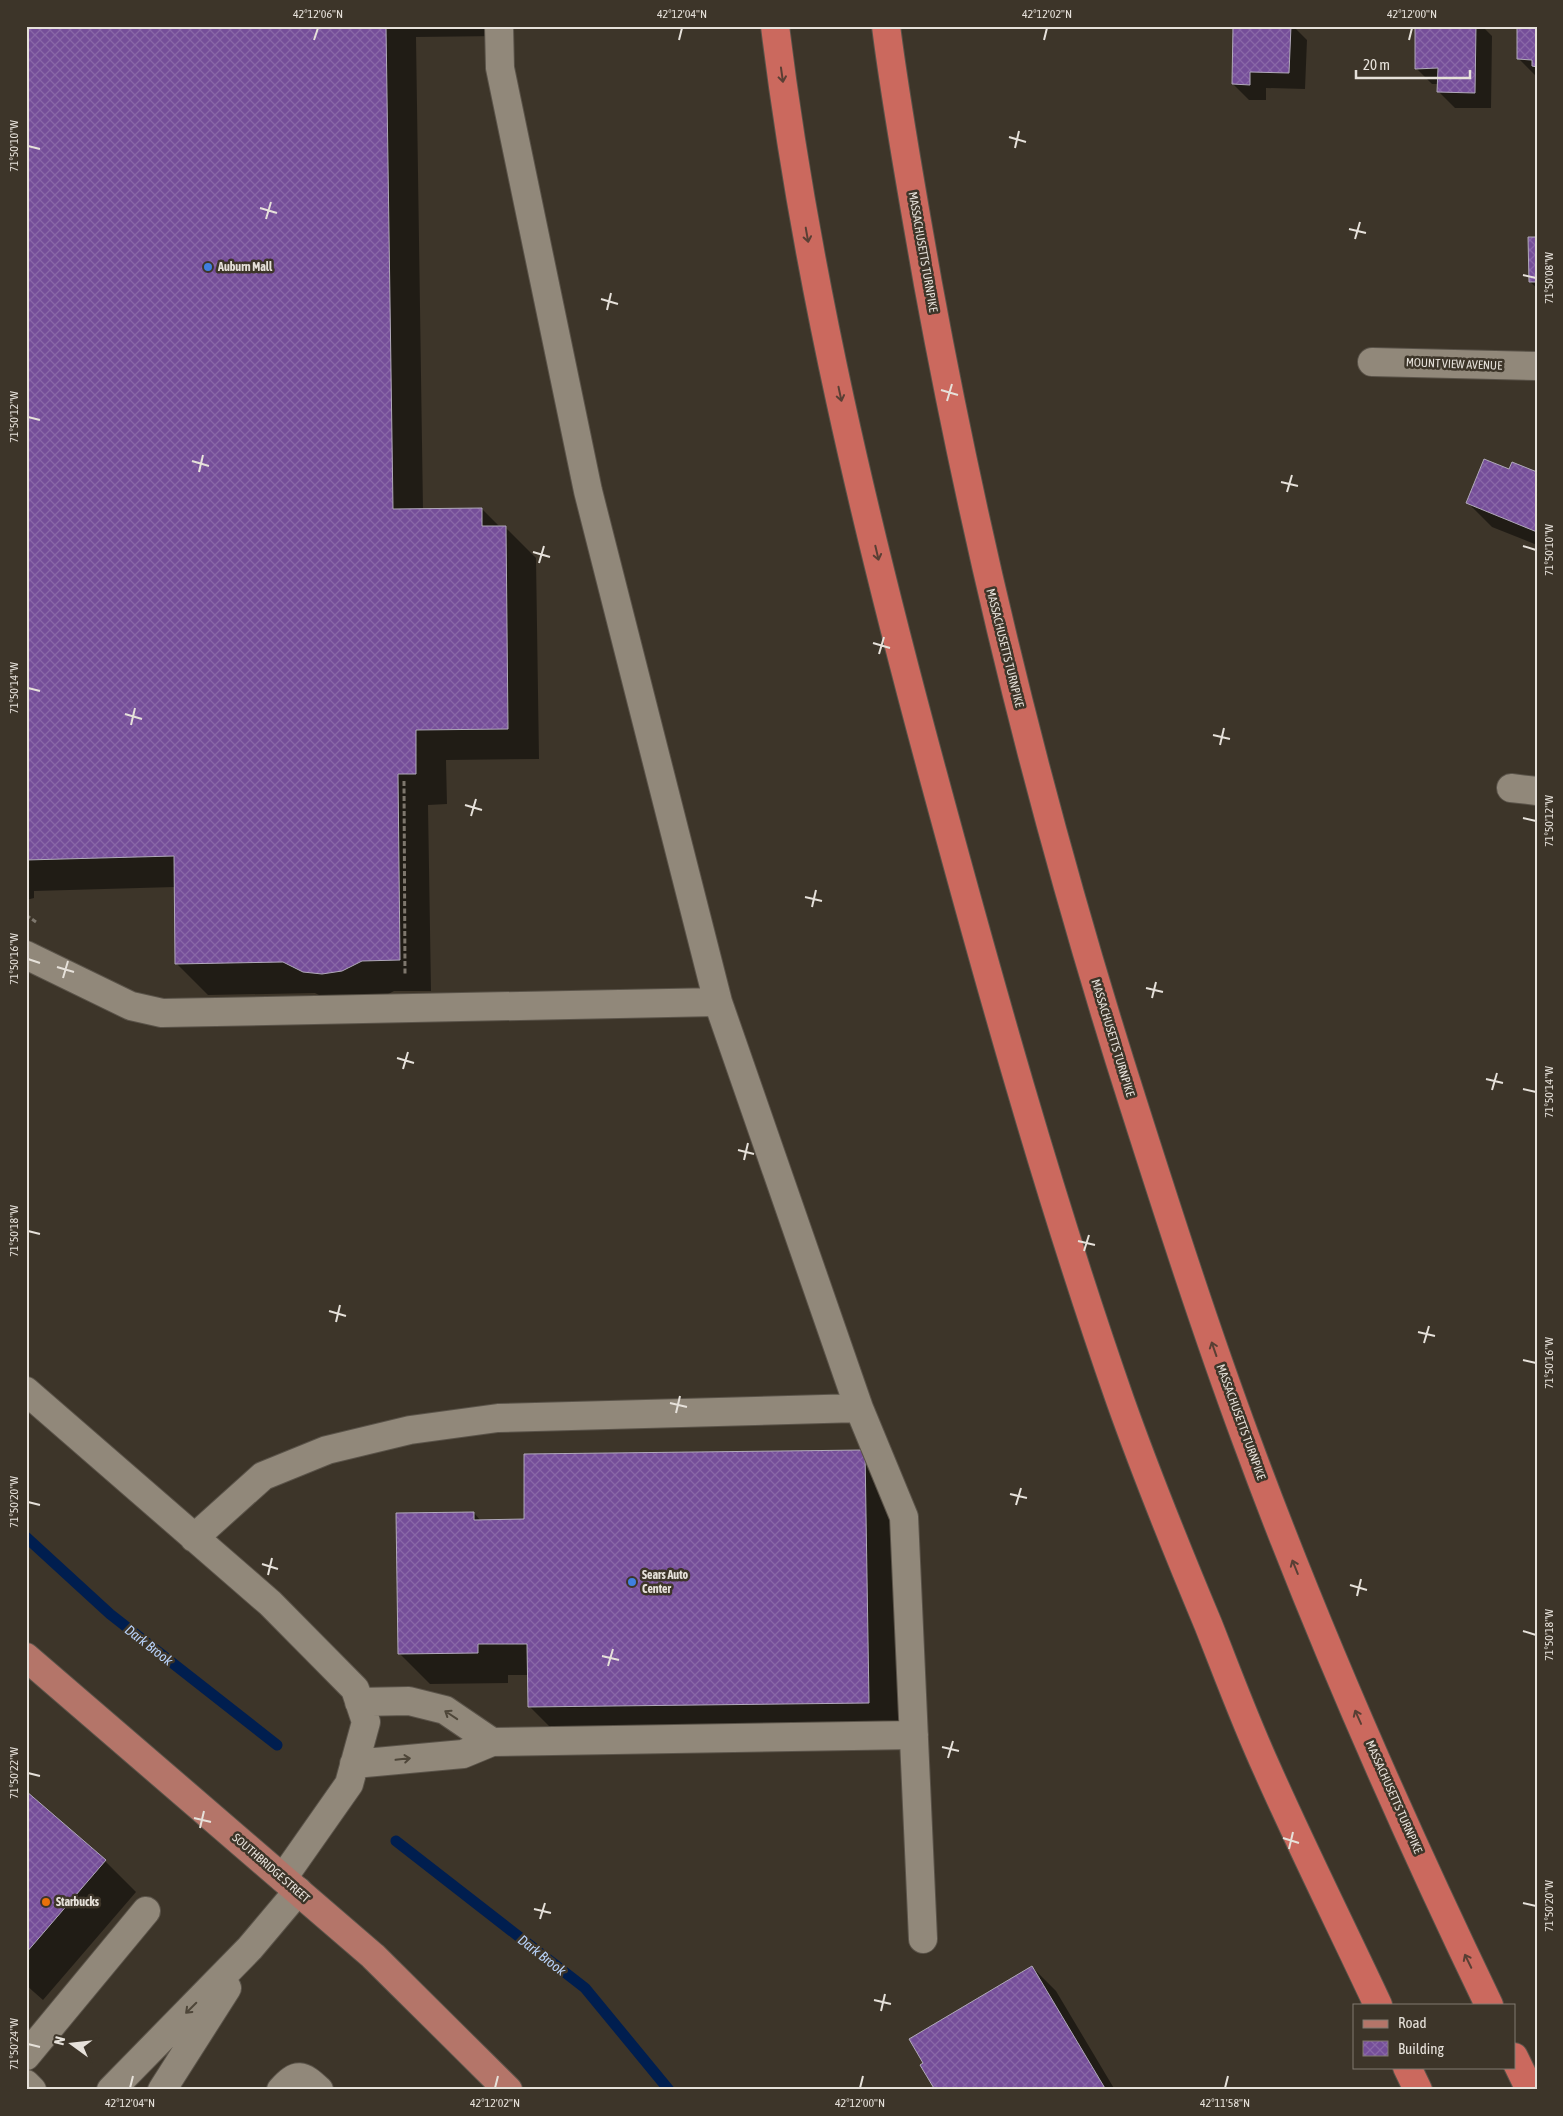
<svg xmlns="http://www.w3.org/2000/svg" width="1563" height="2116" font-family="'Asap Condensed',sans-serif">
<defs>
<pattern id="building-cross-hatch" width="8" height="8" patternUnits="userSpaceOnUse" patternTransform="scale(1.25)"><rect width="8" height="8" fill="#754e99"/><path d="M0 0l8 8M0 8l8-8" fill="none" stroke="#8967a7"/></pattern>
</defs>
<rect width="100%" height="100%" fill="#3d3529"/>
<!-- shadow -->
<path fill="#0007" d="M26 26H501V36L416 37 423 510 482 509 500 527H505L536 558 539 759 446 760 447 804 428 805 431 991H394L373 1002 335 1003 315 993 208 995 177 964 175 887 34 891V898L26 900Z
M1234 26H1293L1307 40 1305 89 1266 88V100H1249L1233 84Z
M1416 26H1482L1492 36 1491 108H1455L1439 92V84H1432L1416 68Z
M1537 26V77L1518 58Z
M1537 238V288L1530 282Z
M1510 470 1537 474V545L1492 527 1468 503Z
M865 1451 896 1482 899 1733 560 1737 529 1706V1675H508V1683L430 1684 399 1653 474 1513 481 1521H526Z
M26 1793 105 1861 136 1892 43 2000 26 1985Z
M1032 1967 1056 1991 1115 2090H936Z"/>
<g fill="none" stroke-linecap="round" stroke-linejoin="round">
<!-- stream -->
<path stroke="#001e4f" stroke-width="11" d="M26 1537 110 1614 277 1745
M396 1841 585 1988 669 2090"/>
</g>
<!-- building -->
<path fill="url(#building-cross-hatch)" stroke="#b0a9b9" d="M26 26H386L393 509 482 508V526H506L508 729 416 730V774H398L400 960 362 961 342 971 322 974 303 972 283 962 175 964 174 856 26 860Z
M1233 26H1291L1289 73 1250 72V85L1232 84Z
M1415 26H1476L1475 93 1437 92 1438 68 1415 69Z
M1517 26H1537V67L1532 66V60L1517 59Z
M1528 237H1537V282H1529Z
M1484 459 1509 469 1512 462 1537 472V532L1466 503Z
M865 1450 869 1703 528 1707 527 1644H478V1653L398 1654 396 1513 474 1512V1520L524 1519V1454Z
M26 1791 106 1860 26 1953Z
M1032 1966 1106 2090H935L920 2065 923 2063 909 2039Z"/>
<g fill="none" stroke-linecap="round" stroke-linejoin="round">
<!-- minor casing -->
<g stroke="#5a5349" stroke-width="30">
<path id="minor" d="M499 26 500 68 588 491 718 1002 859 1408
M1372 362 1537 366
M1511 788 1537 791
M26 955 131 1006 162 1013 718 1002
M26 1391 270 1603 355 1689 366 1722 349 1784 283 1878
M194 1538 263 1476 327 1450 410 1430 498 1418 859 1408 904 1517 923 1939
M359 1702 409 1701 445 1710 492 1742
M354 1764 463 1754 492 1742 914 1735
M26 2056 146 1911
M26 2084 32 2090
M111 2090 250 1948 298 1891
M162 2090 227 1988
M281 2090C297 2072 302 2074 319 2090"/>
</g>
<!-- major casing -->
<g stroke="#5a5349" stroke-width="30">
<path id="major" d="M26 1657 373 1956 508 2090"/>
</g>
<!-- highway casing -->
<g stroke="#5a5349" stroke-width="30">
<path id="highway" d="M775 26C806 277 866 527 932 771 989 982 1048 1194 1120 1400 1147 1476 1177 1550 1208 1624 1227 1672 1245 1721 1267 1769 1302 1848 1341 1926 1378 2005
M886 26C897 112 913 198 928 284 979 561 1047 834 1133 1103 1169 1216 1205 1328 1246 1439 1317 1632 1400 1820 1489 2005
M1514 2057 1530 2090
M1407 2067 1418 2090"/>
</g>
<!-- path -->
<path stroke="#7e776d" stroke-width="3" stroke-dasharray="5 2.5" stroke-linecap="butt" d="M404 781 405 974
M26 915 36 922"/>
<!-- minor -->
<use href="#minor" stroke="#91887a" stroke-width="28"/>
<!-- major -->
<use href="#major" stroke="#b47569" stroke-width="28"/>
<!-- highway -->
<use href="#highway" stroke="#cb695e" stroke-width="28"/>
</g>
<!-- one-way arrows -->
<defs><path id="oneway-shaft" d="M-6 0H5M1.5-3L5.5 0L1.5 3" fill="none" stroke-width="1.6" stroke-linecap="round" stroke-linejoin="round" transform="scale(1.25)"/></defs>
<g stroke="#593f34">
<use href="#oneway-shaft" transform="translate(782 75) rotate(82)"/>
<use href="#oneway-shaft" transform="translate(807 235) rotate(80)"/>
<use href="#oneway-shaft" transform="translate(840 394) rotate(78)"/>
<use href="#oneway-shaft" transform="translate(877 553) rotate(77)"/>
<use href="#oneway-shaft" transform="translate(1214 1349) rotate(-109)"/>
<use href="#oneway-shaft" transform="translate(1295 1567) rotate(-112)"/>
<use href="#oneway-shaft" transform="translate(1358 1717) rotate(-114)"/>
<use href="#oneway-shaft" transform="translate(1468 1961) rotate(-116)"/>
</g>
<g stroke="#4e4639">
<use href="#oneway-shaft" transform="translate(451 1715) rotate(-146)"/>
<use href="#oneway-shaft" transform="translate(403 1759) rotate(-6)"/>
<use href="#oneway-shaft" transform="translate(191 2008) rotate(135)"/>
</g>
<!-- ticks -->
<path fill="none" stroke="#e6e1da" stroke-width="2" d="M314 40 318 28M679 40 682 28M1044 40 1047 28M1409 40 1412 28M1009 137 1026 142M28 146 40 149M1015 148 1019 131M260 208 277 213M266 219 271 202M1349 229 1366 233M1355 239 1360 222M1523 275 1536 278M601 299 618 304M607 310 611 293M941 390 958 395M947 401 952 384M28 417 40 420M192 461 209 466M199 472 203 455M1281 482 1298 486M1287 492 1292 475M1523 546 1536 550M533 552 550 557M539 563 544 546M873 643 890 648M879 654 884 637M28 688 40 691M125 714 142 719M131 725 135 708M1213 735 1230 739M1220 745 1224 728M465 805 482 810M471 816 476 799M1523 818 1536 821M805 897 822 901M812 907 816 890M28 959 40 963M57 967 74 972M63 978 68 961M1146 988 1163 992M1152 998 1156 982M397 1058 414 1063M403 1069 408 1052M1486 1079 1503 1083M1523 1089 1536 1092M1492 1090 1497 1073M738 1150 754 1154M744 1160 748 1143M28 1231 40 1234M1078 1241 1095 1245M1084 1251 1089 1235M329 1311 346 1316M336 1322 340 1305M1418 1332 1435 1336M1424 1343 1429 1326M1523 1360 1536 1363M670 1403 687 1407M676 1413 680 1396M1010 1494 1027 1498M28 1502 40 1505M1016 1505 1021 1488M262 1564 278 1569M268 1575 272 1558M1350 1585 1367 1590M1357 1596 1361 1579M1523 1631 1536 1635M602 1656 619 1660M608 1666 613 1649M942 1747 959 1751M948 1758 953 1741M28 1773 40 1776M194 1818 211 1822M200 1828 204 1811M1283 1838 1299 1843M1289 1849 1293 1832M1523 1903 1536 1906M534 1909 551 1913M540 1919 545 1903M874 2000 891 2004M881 2011 885 1994M28 2044 40 2047M130 2088 133 2076M495 2088 498 2076M860 2088 863 2076M1225 2088 1228 2076"/>
<!-- markers -->
<g fill="#3f7fe0" stroke="#3d3529" stroke-width="2">
<circle cx="208" cy="267" r="5"/>
<circle cx="632" cy="1582" r="5"/>
</g>
<circle fill="#e8710a" stroke="#3d3529" stroke-width="2" cx="46" cy="1902" r="5"/>
<g text-anchor="middle" stroke-width="5" stroke-linejoin="round" paint-order="stroke">
<!-- street labels -->
<g font-size="12" fill="#e6e1da" stroke="#3d3529">
<text transform="translate(923 252) rotate(80)" y="4">MASSACHUSETTS TURNPIKE</text>
<text transform="translate(1454 364) rotate(2)" y="4">MOUNT VIEW AVENUE</text>
<text transform="translate(1005 648) rotate(76)" y="4">MASSACHUSETTS TURNPIKE</text>
<text transform="translate(1113 1038) rotate(73)" y="4">MASSACHUSETTS TURNPIKE</text>
<text transform="translate(1241 1422) rotate(70)" y="4">MASSACHUSETTS TURNPIKE</text>
<text transform="translate(1394 1797) rotate(66)" y="4">MASSACHUSETTS TURNPIKE</text>
<text transform="translate(271 1868) rotate(41)" y="4">SOUTHBRIDGE STREET</text>
</g>
<!-- poi labels -->
<g font-size="12" font-weight="bold" fill="#e6e1da" stroke="#3d3529" text-anchor="start">
<text x="218" y="271">Auburn Mall</text>
<text x="642" y="1579">Sears Auto<tspan x="642" dy="14">Center</tspan></text>
<text x="56" y="1906">Starbucks</text>
</g>
<!-- water labels -->
<g font-size="14" font-style="italic" fill="#b8d2f9" stroke="#3d3529">
<text transform="translate(149 1645) rotate(38)" y="5">Dark Brook</text>
<text transform="translate(542 1955) rotate(38)" y="5">Dark Brook</text>
</g>
</g>
<!-- border -->
<rect width="1563" height="2116" fill="none" stroke="#3d3529" stroke-width="55"/>
<!-- legend -->
<rect x="1353" y="2004" width="162" height="65" fill="#3d3529" stroke="#817a70"/>
<rect x="1363" y="2020" width="25" height="8" fill="#b47569" stroke="#817a70"/>
<text x="1398" y="2028" font-size="15" fill="#e6e1da">Road</text>
<rect x="1363" y="2041" width="25" height="15" fill="url(#building-cross-hatch)" stroke="#817a70"/>
<text x="1398" y="2054" font-size="15" fill="#e6e1da">Building</text>
<!-- north arrow -->
<g transform="translate(72 2044) rotate(285)" stroke="#3d3529" stroke-width="4" paint-order="stroke">
<path d="M0-4L9 19L0 12L-9 19Z" fill="#e6e1da"/>
<text y="-8" font-size="14" font-weight="bold" text-anchor="middle" fill="#e6e1da">N</text>
</g>
<!-- scale -->
<path d="M1356 70v8h114v-8" fill="none" stroke="#e6e1da" stroke-width="2.5"/>
<text x="1363" y="70" font-size="15" fill="#e6e1da" stroke="#3d3529" stroke-width="4" paint-order="stroke">20 m</text>
<rect x="28" y="28" width="1508" height="2060" fill="none" stroke="#e6e1da" stroke-width="2"/>
<g font-size="12" text-anchor="middle" fill="#e6e1da">
<text x="318" y="18">42°12'06"N</text>
<text x="682" y="18">42°12'04"N</text>
<text x="1047" y="18">42°12'02"N</text>
<text x="1412" y="18">42°12'00"N</text>
<text transform="translate(14 146) rotate(-90)" y="4">71°50'10"W</text>
<text transform="translate(1549 278) rotate(-90)" y="4">71°50'08"W</text>
<text transform="translate(14 417) rotate(-90)" y="4">71°50'12"W</text>
<text transform="translate(1549 550) rotate(-90)" y="4">71°50'10"W</text>
<text transform="translate(14 688) rotate(-90)" y="4">71°50'14"W</text>
<text transform="translate(1549 821) rotate(-90)" y="4">71°50'12"W</text>
<text transform="translate(14 959) rotate(-90)" y="4">71°50'16"W</text>
<text transform="translate(1549 1092) rotate(-90)" y="4">71°50'14"W</text>
<text transform="translate(14 1231) rotate(-90)" y="4">71°50'18"W</text>
<text transform="translate(1549 1363) rotate(-90)" y="4">71°50'16"W</text>
<text transform="translate(14 1502) rotate(-90)" y="4">71°50'20"W</text>
<text transform="translate(1549 1635) rotate(-90)" y="4">71°50'18"W</text>
<text transform="translate(14 1773) rotate(-90)" y="4">71°50'22"W</text>
<text transform="translate(1549 1906) rotate(-90)" y="4">71°50'20"W</text>
<text transform="translate(14 2044) rotate(-90)" y="4">71°50'24"W</text>
<text x="130" y="2107">42°12'04"N</text>
<text x="495" y="2107">42°12'02"N</text>
<text x="860" y="2107">42°12'00"N</text>
<text x="1225" y="2107">42°11'58"N</text>
</g>
</svg>
